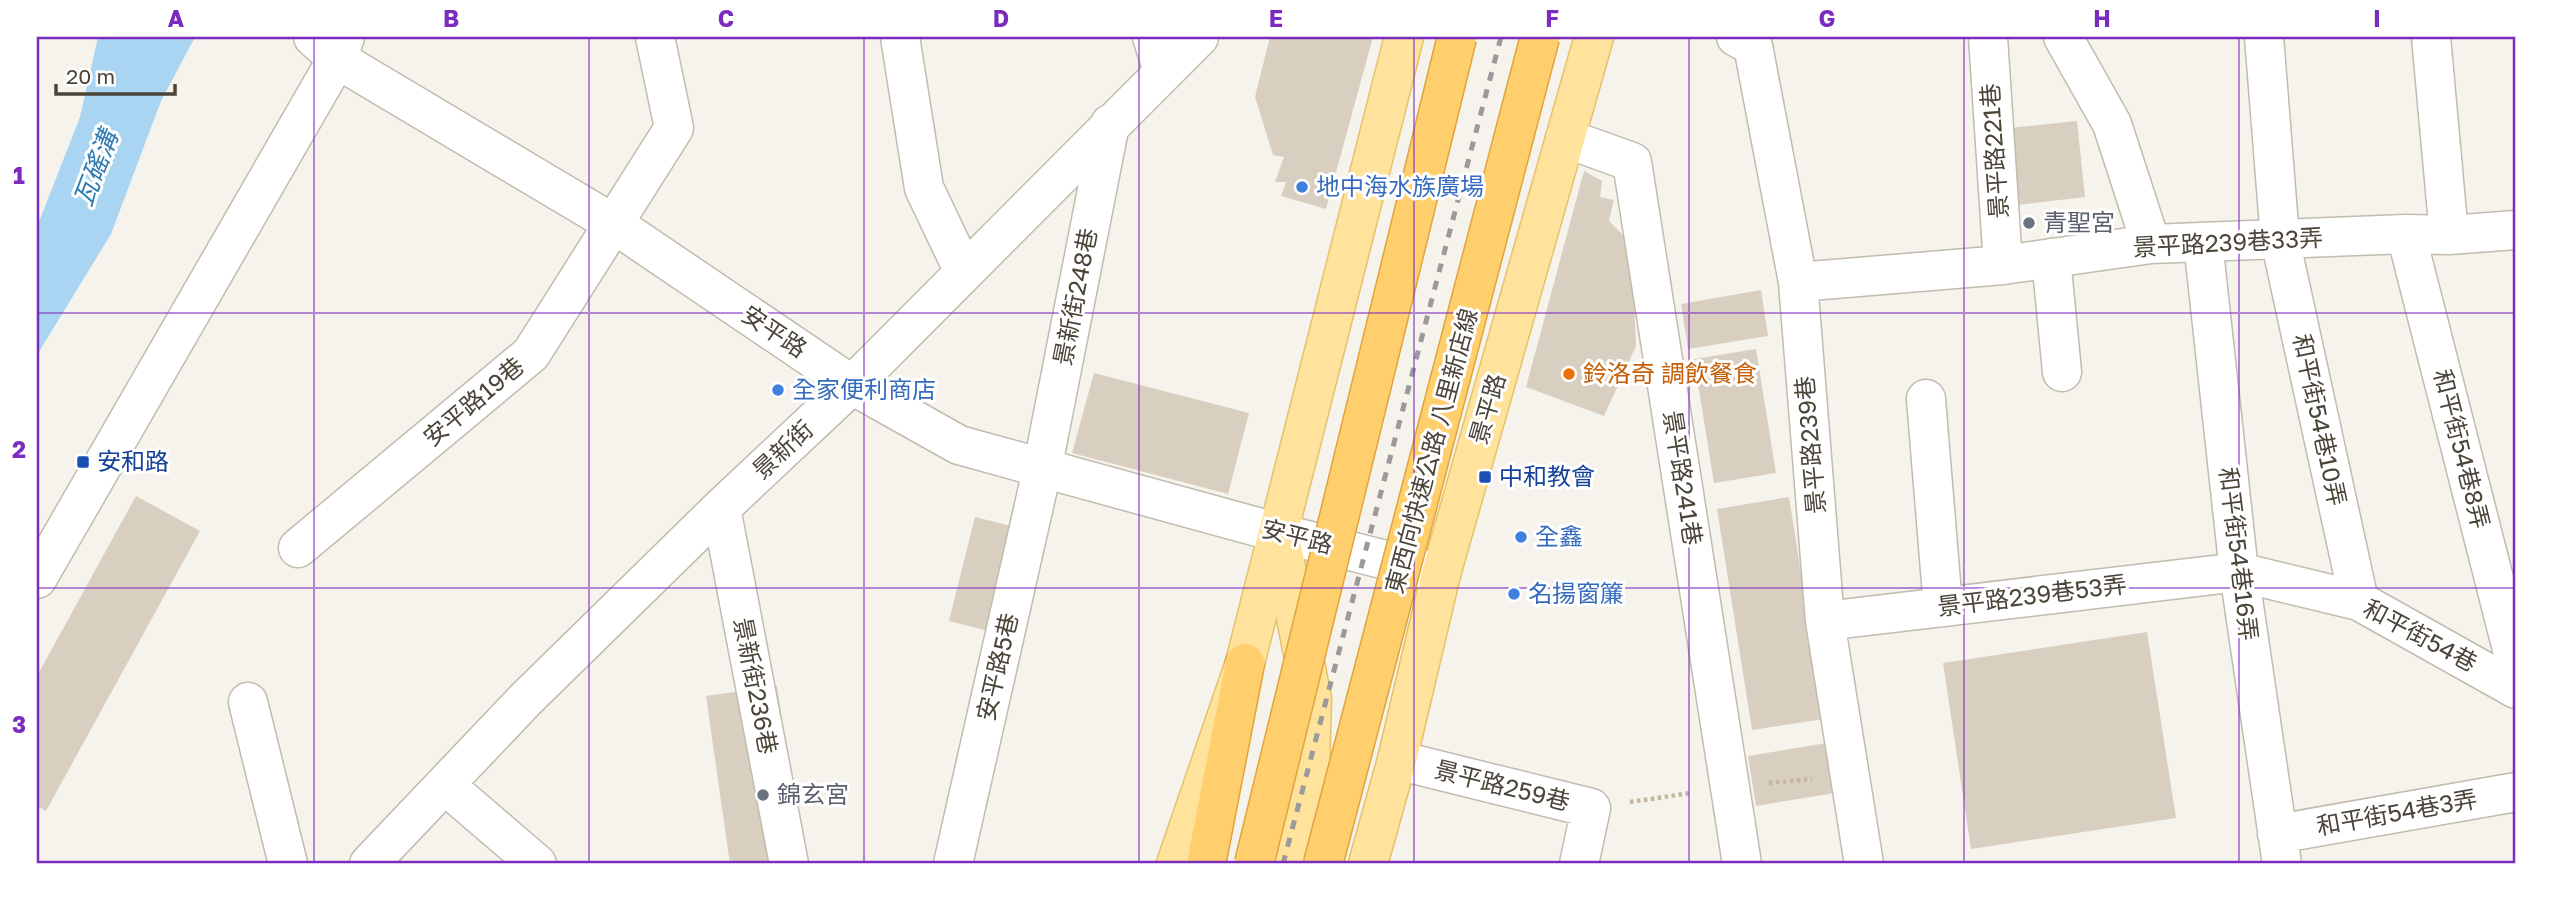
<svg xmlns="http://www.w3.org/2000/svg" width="2553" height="901" font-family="'Golos Text','Noto Sans TC',sans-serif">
<rect width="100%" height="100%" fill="#f6f3ec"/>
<!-- water -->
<path fill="#a9d4f2" d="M98 37H195L161 101 111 234 37 355V227L80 117Z"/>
<!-- building -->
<path fill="#d8cfc1" d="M1270 37H1373L1326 209 1281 196 1286 182H1275L1284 157 1273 155 1255 97Z
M2077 121 2085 197 2017 205 2009 128Z
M1584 171 1602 181 1600 197 1614 200 1609 221 1625 237 1634 298 1636 346 1604 416 1526 387Z
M1761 290 1768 336 1688 349 1681 304Z
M1756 349 1776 473 1714 483 1694 359Z
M1094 373 1249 413 1228 494 1072 453Z
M136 496 200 531 46 811 37 806V676Z
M1789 497 1824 719 1752 730 1717 509Z
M975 517 1023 529 997 633 949 621Z
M2147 632 2176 818 1971 849 1943 663Z
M777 686 803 864H730L706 696Z
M1839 741 1847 791 1756 806 1748 756Z"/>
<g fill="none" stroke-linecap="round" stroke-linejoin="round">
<!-- minor casing -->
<g stroke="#c2bbae" stroke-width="41">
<path id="minor" d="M313 37 337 59 614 224 852 385 959 445 1279 533 1441 574
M900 37 924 188 964 272
M1152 37 1163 71
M1736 37 1753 46 1798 282 1825 621 1864 864
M1988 37 2003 265
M2063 37 2112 124 2151 244
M2264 37 2280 239 2359 601
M2431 37 2449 235
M1565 138 1632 162 1742 864
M2406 234 2516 665
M2203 242 2239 572 2282 864
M2051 258 2062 372
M1798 282 2003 265 2151 244 2406 234 2449 235 2516 230
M1926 399 1943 607
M721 508 789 864
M298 548 531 354 674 128 655 37
M37 579 337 59 345 37
M1825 621 2239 572 2359 601 2516 689
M248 702 288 864
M1397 760 1591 808 1579 864
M445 785 537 864
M2277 834 2516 792
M369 864 526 699 721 508 852 385 1199 37
M953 864 1042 470 1110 124"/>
</g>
<!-- major casing -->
<g stroke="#e6c16a" stroke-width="41">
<path id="major" d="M1281 542 1312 699 1309 801 1291 864
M1176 864 1245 663 1404 37
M1368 864 1397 760 1441 574 1594 37"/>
</g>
<!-- highway casing -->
<g stroke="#e0a43c" stroke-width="41">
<path id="highway" d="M1206 864 1245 663"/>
</g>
<!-- path -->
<path stroke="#c4b79f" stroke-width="4.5" stroke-dasharray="3.5 3.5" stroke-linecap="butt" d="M1769 783 1812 779
M1630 802 1691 793"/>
<!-- minor -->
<use href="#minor" stroke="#fff" stroke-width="38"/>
<!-- major -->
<use href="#major" stroke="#ffe39c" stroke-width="38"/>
<!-- highway -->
<use href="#highway" stroke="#ffcf6e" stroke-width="38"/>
<!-- rail -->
<path stroke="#9a9a9a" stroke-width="5" stroke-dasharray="9 9" stroke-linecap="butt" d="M1283 864 1501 37
M1305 864 1405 495 1523 37"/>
<!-- highway-bridge casing -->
<g stroke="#e0a43c" stroke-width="41" stroke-linecap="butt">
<path id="highway-bridge" d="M1254 864 1457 37
M1323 864 1540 37"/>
</g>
<!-- highway-bridge -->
<use href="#highway-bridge" stroke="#ffcf6e" stroke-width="38"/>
</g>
<!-- grid -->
<path fill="none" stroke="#7b2cbf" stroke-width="2" stroke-opacity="0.55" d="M314 37V864M589 37V864M864 37V864M1139 37V864M1414 37V864M1689 37V864M1964 37V864M2239 37V864M37 313H2516M37 588H2516"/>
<!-- markers -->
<g fill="#3f7fe0" stroke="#fff" stroke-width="2.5">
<circle cx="1302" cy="187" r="7"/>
<circle cx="778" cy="390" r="7"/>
<circle cx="1521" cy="537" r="7"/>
<circle cx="1514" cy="594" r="7"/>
</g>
<g fill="#6b7280" stroke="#fff" stroke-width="2.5">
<circle cx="2029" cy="223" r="7"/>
<circle cx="763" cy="795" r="7"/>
</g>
<circle fill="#e8710a" stroke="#fff" stroke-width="2.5" cx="1569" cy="374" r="7"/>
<g fill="#1a4fb4" stroke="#fff" stroke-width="2.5">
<rect x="76" y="455" width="14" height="14" rx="3.5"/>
<rect x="1478" y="470" width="14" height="14" rx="3.5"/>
</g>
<g text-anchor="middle" stroke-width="6" stroke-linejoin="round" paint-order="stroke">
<!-- street labels -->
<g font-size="24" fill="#4b4439" stroke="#fff">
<text transform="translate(1995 151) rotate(-94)" y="8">景平路221巷</text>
<text transform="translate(2228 243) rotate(-3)" y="8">景平路239巷33弄</text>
<text transform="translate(1076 297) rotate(-79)" y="8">景新街248巷</text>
<text transform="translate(774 332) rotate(34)" y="8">安平路</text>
<text transform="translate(474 402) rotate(-40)" y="8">安平路19巷</text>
<text transform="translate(1488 409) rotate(-74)" y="8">景平路</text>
<text transform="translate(2319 420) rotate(78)" y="8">和平街54巷10弄</text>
<text transform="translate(1811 445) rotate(-95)" y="8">景平路239巷</text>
<text transform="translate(2461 449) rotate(76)" y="8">和平街54巷8弄</text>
<text transform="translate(783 450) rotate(-43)" y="8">景新街</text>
<text transform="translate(1432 451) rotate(-75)" y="8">東西向快速公路 八里新店線</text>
<text transform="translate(1682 478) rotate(81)" y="8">景平路241巷</text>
<text transform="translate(1297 537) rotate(14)" y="8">安平路</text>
<text transform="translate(2238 554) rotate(83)" y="8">和平街54巷16弄</text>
<text transform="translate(2032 596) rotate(-7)" y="8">景平路239巷53弄</text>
<text transform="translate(2420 636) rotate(28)" y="8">和平街54巷</text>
<text transform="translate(998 667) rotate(-77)" y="8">安平路5巷</text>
<text transform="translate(755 686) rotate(79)" y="8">景新街236巷</text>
<text transform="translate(1502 786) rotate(14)" y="8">景平路259巷</text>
<text transform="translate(2397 813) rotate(-10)" y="8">和平街54巷3弄</text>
</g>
<!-- shop labels -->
<g font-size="24" fill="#366cbe" stroke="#fff" text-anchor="start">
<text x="1316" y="195">地中海水族廣場</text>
<text x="792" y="398">全家便利商店</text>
<text x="1535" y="545">全鑫</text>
<text x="1528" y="602">名揚窗簾</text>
</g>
<!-- worship labels -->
<g font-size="24" fill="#5b616d" stroke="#fff" text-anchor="start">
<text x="2043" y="231">青聖宮</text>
<text x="777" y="803">錦玄宮</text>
</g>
<!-- food labels -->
<g font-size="24" fill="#c56008" stroke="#fff" text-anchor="start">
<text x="1583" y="382">鈴洛奇 調飲餐食</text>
</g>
<!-- transit labels -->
<g font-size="24" fill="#164399" stroke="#fff" text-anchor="start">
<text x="97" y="470">安和路</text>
<text x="1499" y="485">中和教會</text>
</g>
<!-- water labels -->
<g font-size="26" font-style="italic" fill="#2e7ab2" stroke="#fff">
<text transform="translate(96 168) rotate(-69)" y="9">瓦磘溝</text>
</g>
</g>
<!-- border -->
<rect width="2553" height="901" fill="none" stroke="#ffffff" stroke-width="77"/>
<!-- scale -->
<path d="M56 84v10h119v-10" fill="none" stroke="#4b4439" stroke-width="3.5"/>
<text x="66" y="84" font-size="21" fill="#4b4439" stroke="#ffffff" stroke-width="5" paint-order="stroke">20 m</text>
<rect x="38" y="38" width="2476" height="824" fill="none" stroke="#7b2cbf" stroke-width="2.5"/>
<g font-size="23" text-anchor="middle" font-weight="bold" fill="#7b2cbf">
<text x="176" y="27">A</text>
<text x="451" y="27">B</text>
<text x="726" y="27">C</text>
<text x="1001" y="27">D</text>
<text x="1276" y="27">E</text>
<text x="1552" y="27">F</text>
<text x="1827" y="27">G</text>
<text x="2102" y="27">H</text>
<text x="2377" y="27">I</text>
<text x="19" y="184">1</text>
<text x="19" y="458">2</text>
<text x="19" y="733">3</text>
</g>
</svg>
